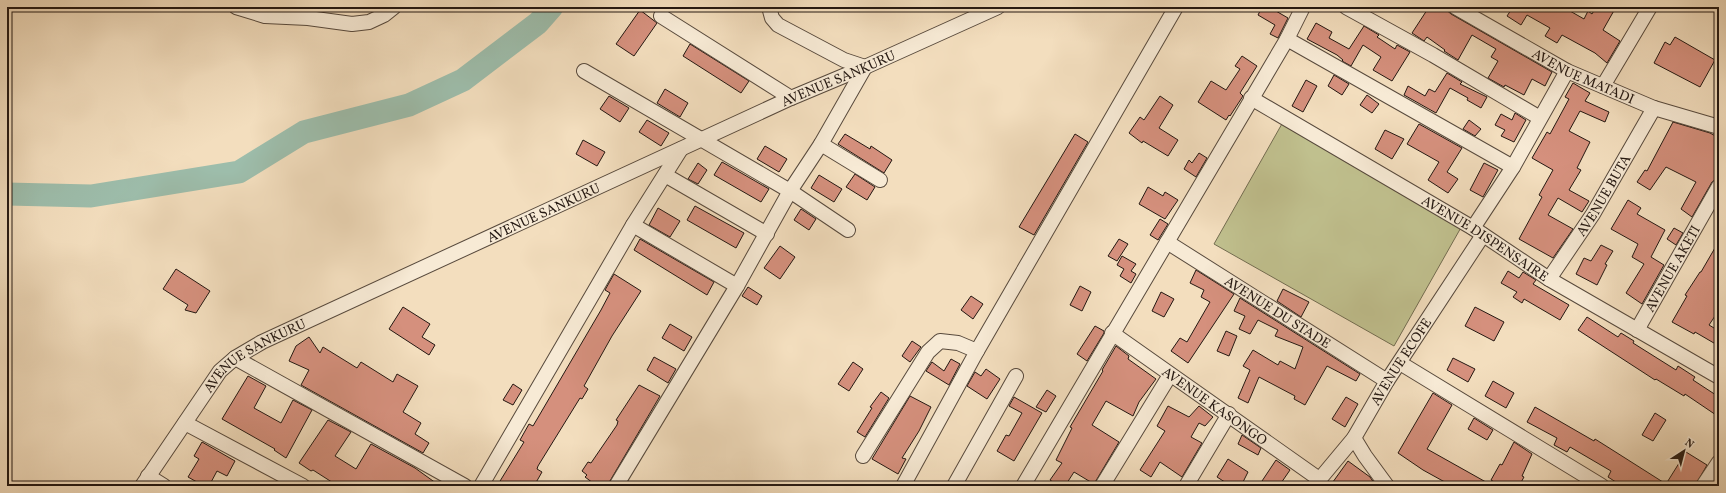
<svg xmlns="http://www.w3.org/2000/svg" width="1726" height="493" font-family="Vollkorn,serif">
<rect width="100%" height="100%" fill="#f3debe"/>
<filter id="stains"><feTurbulence type="fractalNoise" baseFrequency=".005" numOctaves="4"/><feColorMatrix values="0 0 0 0 .2 0 0 0 0 .09 0 0 0 0 .02 0 0 0 .5 -.17"/></filter>
<radialGradient id="worn" r=".72"><stop offset=".6" stop-color="#630" stop-opacity="0"/><stop offset="1" stop-color="#630" stop-opacity=".3"/></radialGradient>
<!-- green -->
<path fill="#c0c08e" stroke="#726c50" d="M1283 122 1463 224 1394 346 1214 244Z"/>
<g fill="none" stroke-linecap="round" stroke-linejoin="round">
<!-- river -->
<path stroke="#9dbdab" stroke-width="23" d="M7 194 91 196 239 172 304 132 409 105 463 80 538 23 552 7"/>
</g>
<!-- building -->
<path fill="#d5907d" stroke="#241812" d="M1262 7H1269L1288 18 1278 38 1270 34 1275 25 1258 15Z
M1429 7H1443L1451 14 1552 72 1545 86 1532 79 1524 95 1505 85 1504 87 1488 78 1498 61 1491 57 1496 49 1472 35 1458 60 1444 51 1445 50 1427 37 1424 41 1412 33Z
M1513 7H1563L1584 19 1588 11 1592 14 1596 7H1616L1603 30 1620 41 1607 63 1595 53 1562 35 1557 43 1545 36 1550 28 1527 15 1521 25 1507 16Z
M640 10 657 23 634 56 616 44Z
M1316 23 1332 32 1329 38 1349 49 1364 26 1379 35 1377 37 1395 49 1397 45 1410 52 1392 81 1373 70 1381 57 1363 45 1351 66 1342 61 1343 60 1337 55 1307 39Z
M1675 37 1715 60 1700 87 1654 63 1665 42 1670 45Z
M690 44 749 81 741 93 683 56Z
M1242 56 1257 66 1240 93 1243 96 1230 116 1229 115 1226 120 1198 102 1211 81 1226 90 1240 69 1235 66Z
M1447 73 1462 82 1460 84 1487 97 1481 108 1467 100 1468 98 1450 88 1436 113 1404 95 1408 86 1425 96 1429 89 1435 92Z
M1334 75 1349 84 1342 95 1328 86Z
M1306 80 1317 86 1303 112 1292 106Z
M1573 83 1590 93 1585 101 1609 112 1605 122 1580 111 1569 131 1590 142 1577 168 1581 170 1569 190 1589 201 1582 212 1558 198 1548 215 1573 229 1553 258 1519 239 1542 197 1539 195 1553 170 1532 158 1547 132 1550 134 1569 99 1565 97Z
M665 89 688 103 680 117 657 103Z
M1367 95 1379 104 1372 113 1360 105Z
M609 96 629 108 620 122 600 109Z
M1160 96 1173 105 1159 128 1178 140 1168 156 1143 141 1142 143 1129 133 1140 117 1144 120Z
M1515 113 1526 120 1514 142 1501 136 1505 130 1495 125 1501 114 1512 120Z
M647 120 669 133 661 146 639 132Z
M1469 120 1481 129 1475 136 1463 129Z
M1673 122 1710 133 1719 138V178L1712 182 1692 217 1681 209 1696 182 1666 167 1650 190 1637 182 1645 170 1647 171Z
M1419 124 1462 148 1447 172 1458 179 1448 193 1428 180 1439 162 1407 144Z
M1385 130 1404 139 1392 159 1375 149Z
M845 134 870 149 871 146 892 160 884 173 838 144Z
M1075 134 1088 142 1034 235 1019 227Z
M583 140 605 152 597 166 576 154Z
M765 146 787 159 779 172 757 159Z
M1199 153 1207 158 1196 177 1184 169 1189 160 1192 163Z
M722 162 769 189 761 202 714 175Z
M698 163 707 170 698 184 688 179Z
M1484 163 1498 170 1483 197 1470 190Z
M855 174 875 187 867 200 846 187Z
M819 175 842 189 834 202 811 188Z
M1148 187 1163 196 1165 192 1178 200 1165 219 1139 204Z
M1628 200 1641 208 1637 214 1665 230 1651 257 1664 265 1642 304 1626 293 1644 264 1632 257 1638 244 1611 229Z
M695 206 744 233 736 248 687 220Z
M658 208 680 221 670 237 649 225Z
M801 209 816 219 809 230 794 220Z
M1160 219 1168 224 1158 240 1150 235Z
M1674 228 1683 233 1676 245 1667 239Z
M640 239 714 282 707 295 634 250Z
M1119 239 1128 244 1117 261 1108 256Z
M1719 241V310L1709 325 1719 331V346L1695 332 1694 334 1672 322 1687 296 1685 295 1700 272H1701Z
M1601 245 1613 251 1605 264 1607 265 1597 285 1576 274 1584 258 1591 261Z
M780 246 795 257 780 279 764 268Z
M1122 256 1136 264 1131 271 1136 274 1131 283 1120 276 1124 269 1117 265Z
M176 269 210 291 196 313 185 310 188 305 163 289Z
M1196 270 1234 294 1188 363 1171 351 1180 338 1187 342 1210 302 1201 297 1204 290 1190 283Z
M1508 271 1519 278 1523 272 1536 280 1533 284 1569 305 1560 320 1524 299 1522 303 1513 297 1517 292 1501 283Z
M614 274 641 291 612 336 584 386 588 389 582 399 580 398 538 466 537 469 542 472 534 486H497L524 442 520 440 529 424 533 426 601 310 610 293 605 290Z
M1080 286 1091 292 1082 311 1070 305Z
M748 287 762 296 757 305 742 296Z
M1283 289 1309 302 1301 317 1277 301Z
M1161 292 1174 299 1164 317 1152 311Z
M971 296 983 304 973 319 961 310Z
M1240 298 1360 374 1356 381 1327 366 1305 405 1294 399 1295 396 1259 377 1248 403 1238 398 1250 370 1243 366 1253 350 1278 365 1280 361 1295 369 1303 347 1275 336 1278 330 1258 320 1250 334 1239 329 1245 316 1234 311Z
M403 307 430 324 422 337 435 345 429 355 389 329Z
M1475 307 1504 322 1494 341 1465 326Z
M1587 317 1618 337 1621 333 1634 341 1633 343 1676 370 1678 366 1695 377 1693 380 1719 397V417L1685 394 1684 396 1656 379 1655 380 1578 330Z
M670 324 692 337 684 351 662 338Z
M1095 326 1104 331V333L1087 361 1077 354Z
M1226 331 1237 336 1229 356 1217 351Z
M309 337 320 353 323 347 357 368 361 362 393 382 397 374 418 386 403 412 421 423 415 434 429 443 423 453 301 385 309 370 289 361 296 346Z
M912 341 921 347 910 362 902 356Z
M1116 346 1129 356 1128 359 1156 379 1139 402 1133 416 1106 401 1092 425 1119 442 1094 484 1074 472 1065 486H1059L1050 480 1062 463 1056 460 1072 428 1070 427 1103 371 1102 370Z
M654 357 676 369 668 383 647 370Z
M1453 358 1475 369 1468 382 1447 370Z
M951 359 960 364 949 385 926 371 932 362 944 371Z
M853 362 863 369 849 391 838 384Z
M986 369 1000 379 987 399 967 386 975 372 981 376Z
M248 376 266 386 254 408 281 423 293 400 312 410 286 458 274 450 275 449 222 419Z
M1493 381 1514 393 1506 408 1485 396Z
M513 384 522 390 513 405 503 400Z
M639 385 660 396 607 486H597L585 477 587 475 582 471 588 462 591 463 617 425 618 421 616 420Z
M1047 390 1056 396 1046 412 1036 407Z
M881 392 889 398 865 437 857 432 872 408 870 407Z
M1433 393 1452 405 1427 449 1493 486H1452L1423 470 1398 453Z
M910 396 931 407 919 431 902 458 906 459 898 474 872 459Z
M1014 397 1042 413 1014 461 997 451 1006 435 1009 436 1022 413 1009 406Z
M1346 397 1358 404 1345 427 1332 419Z
M1168 406 1189 417 1199 406 1213 417 1205 426 1199 423 1191 437 1202 443 1182 477 1160 462 1151 477 1140 470 1165 431 1157 426Z
M1535 407 1594 441 1595 439 1614 451 1666 484 1686 452 1707 465 1695 486H1622L1608 477 1611 471 1570 447 1567 452 1554 445 1557 438 1527 422Z
M1655 413 1666 420 1653 441 1642 435Z
M1474 418 1493 430 1487 440 1468 429Z
M328 420 351 432 335 456 356 469 371 444 415 468 440 486H338L313 470 311 471 299 463Z
M1242 435 1261 448 1258 455 1238 444Z
M202 442 235 461 227 476 217 471 209 486H204L188 477 199 459 194 456Z
M1514 442 1532 454 1522 476 1524 477 1519 486H1501L1491 480 1500 464 1502 465Z
M1228 459 1248 472 1241 486H1231L1217 477Z
M1276 460 1290 470 1279 486H1270L1262 481Z
M1348 461 1370 477 1376 486H1330Z"/>
<g fill="none" stroke-linecap="round" stroke-linejoin="round">
<!-- minor casing -->
<g stroke="#584a3d" stroke-width="16">
<g id="minor">
<path d="M236 7 265 16 308 18 352 24 369 22 384 15 394 7"/>
<path d="M1346 7 1433 55 1540 118"/>
<path id="s1" d="M1455 7 1567 71 1654 108 1719 127"/>
<path d="M661 16 791 98"/>
<path d="M1287 39 1513 167"/>
<path d="M584 71 790 191 848 230"/>
<path d="M1603 86 1650 7"/>
<path id="s2" d="M1251 98 1473 228 1549 279 1719 377"/>
<path d="M821 144 880 180"/>
<path d="M665 175 767 234"/>
<path d="M633 225 737 286"/>
<path d="M1473 228 1513 167 1567 71"/>
<path id="s3" d="M1167 242 1387 381"/>
<path id="s4" d="M1549 279 1593 214 1654 108"/>
<path id="s5" d="M1637 330 1719 186"/>
<path id="s6" d="M1112 333 1319 479"/>
<path d="M235 358 465 486"/>
<path d="M1400 363 1602 486"/>
<path d="M185 423 303 486"/>
<path d="M1354 438 1365 456 1387 486"/>
<path d="M863 456 928 352 940 341 958 343 977 351"/>
<path d="M148 476 164 486"/>
<path id="s7" d="M142 486 220 371 235 358 262 342 791 98 865 67 998 7"/>
<path d="M481 486 633 225 681 149"/>
<path d="M616 486 737 286 790 191 821 144 865 67 844 60 778 25 772 18 769 7"/>
<path d="M903 486 977 351 1176 7"/>
<path d="M954 486 1016 376"/>
<path d="M1023 486 1287 39 1303 7"/>
<path d="M1102 486 1170 375"/>
<path d="M1186 486 1229 414"/>
<path id="s8" d="M1314 486 1354 438 1387 381 1483 235"/>
<path d="M1703 486 1719 462"/>
</g>
</g>
<!-- minor -->
<use href="#minor" stroke="#f7ead5" stroke-width="14"/>
</g>
<g text-anchor="middle" stroke-width="3" stroke-linejoin="round" paint-order="stroke">
<!-- street labels -->
<g font-size="14" fill="#241812" stroke="#f7ead5">
<text dy="5" stroke="none"><textPath href="#s1" startOffset="146">AVENUE MATADI</textPath></text>
<text dy="5" stroke="none"><textPath href="#s7" startOffset="824">AVENUE SANKURU</textPath></text>
<text dy="5" stroke="none"><textPath href="#s4" startOffset="100">AVENUE BUTA</textPath></text>
<text dy="5" stroke="none"><textPath href="#s7" startOffset="500">AVENUE SANKURU</textPath></text>
<text dy="5" stroke="none"><textPath href="#s2" startOffset="273">AVENUE DISPENSAIRE</textPath></text>
<text dy="5" stroke="none"><textPath href="#s5" startOffset="71">AVENUE AKETI</textPath></text>
<text dy="5" stroke="none"><textPath href="#s3" startOffset="131">AVENUE DU STADE</textPath></text>
<text dy="5" stroke="none"><textPath href="#s7" startOffset="176">AVENUE SANKURU</textPath></text>
<text dy="5" stroke="none"><textPath href="#s8" startOffset="152">AVENUE ECOFE</textPath></text>
<text dy="5" stroke="none"><textPath href="#s6" startOffset="126">AVENUE KASONGO</textPath></text>
</g>
</g>
<!-- margin -->
<rect width="1726" height="493" fill="none" stroke="#f3debe" stroke-width="24"/>
<rect x="8" y="8" width="1710" height="477" fill="none" stroke="#241812" stroke-width="2"/>
<rect x="12" y="12" width="1702" height="469" fill="none" stroke="#241812"/>
<!-- north arrow -->
<g transform="translate(1684 451) rotate(36)" stroke="#f7ead5" stroke-width="3" paint-order="stroke">
<path d="M0-3L7 15L0 10L-7 15Z" fill="#241812"/>
<text y="-6" font-size="11" font-weight="bold" text-anchor="middle" fill="#241812">N</text>
</g>
<rect width="100%" height="100%" filter="url(#stains)"/>
<rect width="100%" height="100%" fill="url(#worn)"/>
</svg>
